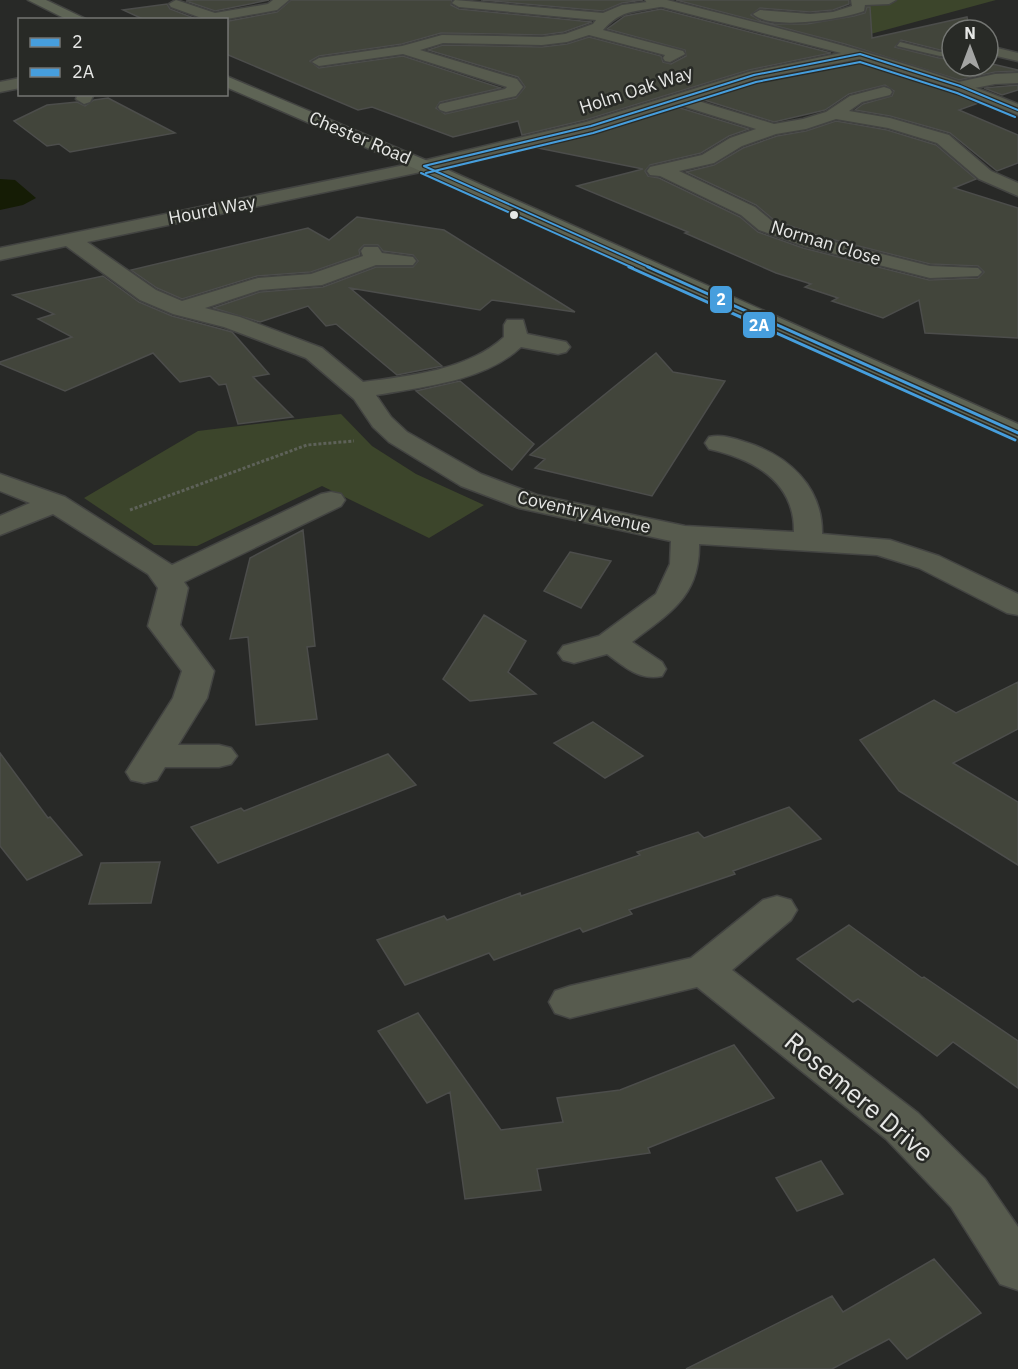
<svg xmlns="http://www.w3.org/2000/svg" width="1018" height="1369" font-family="'IBM Plex Sans',sans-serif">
<rect width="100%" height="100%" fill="#282927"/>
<!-- green -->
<path fill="#3c452b" d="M896 0H996L841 42 784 26 846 16 871 3Z
M341 414 372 446 416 474 484 505 429 538 322 486 197 546 154 545 84 498 198 431Z"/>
<!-- water -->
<path fill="#151c05" d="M0 179 15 180 36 198 23 205 0 210Z"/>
<!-- building -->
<path fill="#42453b" stroke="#4c4d4b" stroke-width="1.5" d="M194 0H269L215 11 186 1Z
M291 0H452L451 5 459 9 592 22 564 32 542 35 441 33 402 44 319 56 310 61 319 68 403 56 501 88 440 102 436 108 445 114 516 98 525 87 518 77 428 50 443 45 542 47 567 44 589 37 661 56 663 62 671 64 686 56 685 50 607 29 625 16 661 9 831 53 749 70 585 120 522 135 518 121 453 137 372 107 358 110 226 54 229 21 277 12Z
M481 0H643L622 3 603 11Z
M676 0H849V4L833 10 810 12 760 8 751 15 761 21 774 24H807L854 16 865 13 867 7H870L872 38 967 17 970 30H952V50H940L901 40 895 47 939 58H952V66H988V63L1018 70V71L995 72 959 80 845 44Z
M167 4 170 9 199 20H145L123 10Z
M859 61 981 102 959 110 1018 135V163L997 171 950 133 890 116 855 110 863 104 892 96 894 91 885 85 849 94 825 110 774 122 701 99 758 81Z
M1018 85V90L1002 95 984 88Z
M108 98 175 133 70 152 59 144 47 146 14 121 47 105 77 102 85 106 94 100Z
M677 107 749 129 729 136 701 153 650 165 645 171 648 176 659 178 740 217 758 232 803 248 929 280 978 278 984 272 978 266 930 264 819 236 774 220 756 205 686 172 714 165 743 148 777 136 806 131 836 121 887 130 936 145 976 179 954 188 1018 208V338L925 333 919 300 883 318 832 301 838 298 805 287 811 284 776 273 685 233 688 232 577 186 643 169 533 147 598 132Z
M357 217 444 230 575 312 492 300 480 310 350 288 442 366 397 375 336 324 326 326 308 306 260 322 213 308 260 292 323 287 376 267H413L418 261 413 255 383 251 378 245H364L359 250 360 255 311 272 257 276 182 299 157 288 131 270 308 228 329 240Z
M103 276 139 302 172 316 232 332 269 374 253 377 293 417 238 424 226 384 219 385 210 376 180 382 153 353 65 391 0 364V362L72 337 38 319 54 314 13 295Z
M656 353 673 372 725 381 652 496 535 468 545 459 530 455Z
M460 381 534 444 512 470 416 391Z
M303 530 315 646 307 647 317 719 256 725 248 637 230 639 250 558Z
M570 552 611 561 581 608 544 591Z
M484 615 526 641 508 672 536 694 470 701 443 679Z
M1018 682V729L953 763 1018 802V865L899 791 860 740 934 700 956 713Z
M593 722 643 756 605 778 554 743Z
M0 753 48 818 50 817 82 855 27 880 0 846Z
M388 754 416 785 218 863 191 827 241 808 244 811Z
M789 807 821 839 733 871 735 874 629 910 632 914 583 932 580 928 494 960 489 953 405 985 377 940 444 916 447 920 520 893 521 896 640 855 637 852 698 832 704 838Z
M160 862 151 903 89 904 101 863Z
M849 925 922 978 924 977 1018 1041V1088L953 1042 937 1056 858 999 853 1002 797 959Z
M418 1013 501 1130 563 1122 557 1098 620 1090 734 1045 774 1098 648 1148 650 1153 537 1169 541 1190 465 1199 450 1092 427 1103 378 1031Z
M821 1161 843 1194 797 1211 776 1178Z
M934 1259 981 1313 907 1359 889 1339 832 1369H686L832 1296 843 1312Z"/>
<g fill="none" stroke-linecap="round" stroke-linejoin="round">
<!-- service casing -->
<g stroke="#434442" stroke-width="3">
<path id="service" d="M900 42 940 52H952V56H940L897 46Z"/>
</g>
<!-- minor casing -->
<g stroke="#434442" stroke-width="3">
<path id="minor" d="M176 0 215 13 268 4 273 0H289L277 10 227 19 226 22V20H207L171 7 169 4Z
M455 0 603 13 622 5 664 0 667 3 665 6C638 12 622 8 603 30L683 51 685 54 670 62 665 61 663 58 665 55 589 35 567 42 542 45 443 43 420 50 517 79 523 87 516 96 446 112 440 110 438 107 440 104 505 89 507 87 403 54 319 66 312 62 319 58 402 46 442 35 542 37 565 34 593 24 596 20 459 7 452 3Z
M851 0H896L889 4 865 5 864 11C842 19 771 31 753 14L760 10 810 14 833 12 852 6Z
M989 46 1018 53V61L988 54Z
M1018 73V83L995 84 960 91 952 86 954 83 995 74Z
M20 78V88L0 92V82Z
M884 87 890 89 892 92 890 95 862 102 849 111 890 118 949 135 991 171 1018 183V196L979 179 937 143 888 128 836 119 806 129 776 134 742 146 714 163 679 171 755 207 773 222 818 238 930 266 978 268 982 272 978 276 930 278 804 246 759 230 741 215 660 176 650 175 647 171 650 167 702 155 730 138 756 129 673 103 671 100 673 97H685L774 124 803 119 826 112 850 96Z
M78 94H94L90 102 84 104 76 99Z
M424 161 430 162 433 166 430 170 87 242 156 290 182 301 258 278 311 274 363 256 361 251 364 247H378L382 253 413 257 416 261 413 265H376L322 285 260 290 205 308 240 317 322 348 363 382C410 376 468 370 504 337V325L507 320H523L527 334 566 342 570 347 566 352 558 354 521 347C485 381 423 387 376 395L391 417 407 432 481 474 537 495 685 526 794 532C795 481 753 459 709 449L705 443 709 437C721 434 733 438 745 442 788 455 823 487 822 534L890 540 939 556 1018 594V615L1007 613 919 568 877 555 699 544C700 597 669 613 632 642L662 662 666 669 662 676C639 681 624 666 607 654L574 663 563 660 558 653 563 646 599 636 656 594 670 564 671 541 519 508 461 486 389 442 373 427 354 399 306 358 224 327 173 314 140 300 66 246 0 260V248Z
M0 474 65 497 172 565 321 494 331 492 341 494 345 500 341 506 184 582 188 588 180 625 214 671 207 698 178 745H219L231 748 237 756 231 764 219 767H165L157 780 144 783 131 780 126 772 173 698 182 671 148 626 158 588 148 574 53 514 0 535V516L30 503 0 491Z
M777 896 791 900 797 910 791 920 732 970 918 1113 985 1179 1018 1227V1290L1000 1284 951 1207 886 1139 697 987 570 1018 555 1013 549 1002 555 991 570 986 691 958 763 900Z"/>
</g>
<!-- tertiary casing -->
<g stroke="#434442" stroke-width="3">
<path id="tertiary" d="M645 0H667C786 30 905 58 1018 104V115L954 89 859 59 757 79 597 130 424 171 418 170 415 166 418 162 586 122 749 72 841 53 647 3Z"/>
</g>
<!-- primary casing -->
<g stroke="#434442" stroke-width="3">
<path id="primary" d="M28 0H46L88 20H68Z
M226 76 430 162 1018 424V441L418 170 226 87Z"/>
</g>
<!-- path -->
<path stroke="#5e6259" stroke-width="3" stroke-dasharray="3 2" stroke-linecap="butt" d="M130 510 307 445 354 441"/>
<!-- service -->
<use href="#service" fill="#575b4e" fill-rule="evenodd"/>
<!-- minor -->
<use href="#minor" fill="#575b4e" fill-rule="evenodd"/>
<!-- tertiary -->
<use href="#tertiary" fill="#575b4e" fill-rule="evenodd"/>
<!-- primary -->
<use href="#primary" fill="#5e6455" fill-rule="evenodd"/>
<!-- bus-1-far1 casing -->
<g stroke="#282a26" stroke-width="4.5">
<path id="bus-1-far1" d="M424 166 651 268
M424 166 591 126 754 75 860 54 960 86 1018 110"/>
</g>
<!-- bus-1 casing -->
<g stroke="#282a26" stroke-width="6">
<path id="bus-1" d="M648 267 1018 433"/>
</g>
<!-- bus-2-far1 casing -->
<g stroke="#282a26" stroke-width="4.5">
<path id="bus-2-far1" d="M421 173 633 268
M426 173 593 133 756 82 860 62 957 93 1015 117"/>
</g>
<!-- bus-2 casing -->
<g stroke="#282a26" stroke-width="6">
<path id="bus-2" d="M629 267 1015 440"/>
</g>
<!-- bus-1-far1 -->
<use href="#bus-1-far1" stroke="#469edd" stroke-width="2"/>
<!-- bus-1 -->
<use href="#bus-1" stroke="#469edd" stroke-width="3"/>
<!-- bus-2-far1 -->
<use href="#bus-2-far1" stroke="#469edd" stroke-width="2"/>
<!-- bus-2 -->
<use href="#bus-2" stroke="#469edd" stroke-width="3"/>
</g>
<!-- markers -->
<circle fill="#e7e8e6" stroke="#282a26" stroke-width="2" cx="514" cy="215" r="5"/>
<g text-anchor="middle" stroke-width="5" stroke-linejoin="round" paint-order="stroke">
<!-- far-street labels -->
<g font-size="18" fill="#e7e8e6" stroke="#282a26">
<text transform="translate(636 90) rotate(-18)" y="6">Holm Oak Way</text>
<text transform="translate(360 138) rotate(23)" y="6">Chester Road</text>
<text transform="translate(212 210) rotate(-11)" y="6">Hourd Way</text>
<text transform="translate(826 243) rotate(17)" y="6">Norman Close</text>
<text transform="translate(584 512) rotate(13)" y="6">Coventry Avenue</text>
</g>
<!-- near-street labels -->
<g font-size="26" fill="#e7e8e6" stroke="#282a26">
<text transform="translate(859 1097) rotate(40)" y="9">Rosemere Drive</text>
</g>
</g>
<g stroke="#282a26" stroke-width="2">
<rect x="709" y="285" width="24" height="29" rx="6" fill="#469edd"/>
<rect x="742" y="311" width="34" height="28" rx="6" fill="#469edd"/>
</g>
<g font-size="16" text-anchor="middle" font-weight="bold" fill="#fff">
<text x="721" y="305">2</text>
<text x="759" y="331">2A</text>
</g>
<!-- legend -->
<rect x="18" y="18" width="210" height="78" fill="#282a26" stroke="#747673" stroke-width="1.5"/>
<rect x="30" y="38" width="30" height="9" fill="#469edd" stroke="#747673" stroke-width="1.5"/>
<text x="72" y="48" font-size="18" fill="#e7e8e6">2</text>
<rect x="30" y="68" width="30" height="9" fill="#469edd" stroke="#747673" stroke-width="1.5"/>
<text x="72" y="78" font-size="18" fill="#e7e8e6">2A</text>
<!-- north arrow -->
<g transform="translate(970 48)"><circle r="28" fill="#282a26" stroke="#747673" stroke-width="1.5"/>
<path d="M0-4.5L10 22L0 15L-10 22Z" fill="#a4a5a3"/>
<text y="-9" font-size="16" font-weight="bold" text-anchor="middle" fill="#e7e8e6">N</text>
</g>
</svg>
